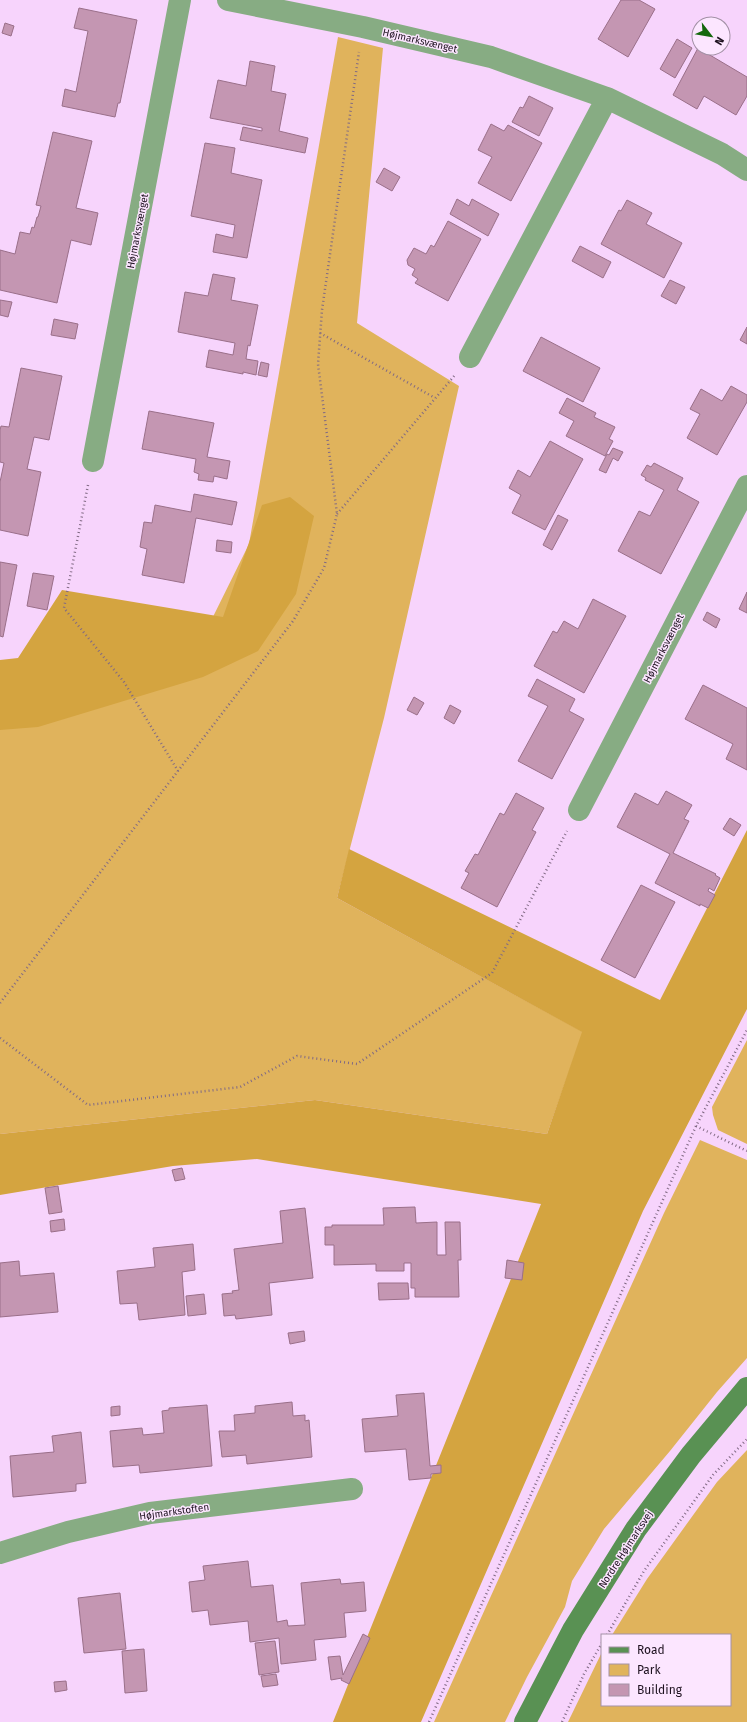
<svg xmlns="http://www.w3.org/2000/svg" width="747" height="1722" font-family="'Fira Sans',sans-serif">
<rect width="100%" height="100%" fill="#f7d4fc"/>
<!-- green -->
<path fill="#e0b35c" d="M338 37 383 48 357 323 459 386 384 718 337 898 583 1032 547 1134 315 1100 0 1134V706L202 639 249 544Z
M747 1040V1144L718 1130 713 1115 712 1107Z
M700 1140 747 1160V1358L717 1392 670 1451 604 1529 572 1581 565 1607 527 1677 505 1722H434L664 1213Z
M747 1450V1722H568L602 1652V1705H730V1635H612L647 1579 717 1482Z"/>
<!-- forest -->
<path fill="#d4a440" d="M290 497 314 516 296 594 258 651 203 677 38 727 0 730V660L18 658 62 590 223 617 262 505Z
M747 830V1009L643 1211 421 1722H333L541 1204 257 1159 173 1166 0 1195V1134L315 1100 547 1134 582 1032 337 898 349 849 660 1000Z"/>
<!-- building -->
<path fill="#c496b2" stroke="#9a6f89" d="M621 0H639L655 9 628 57 598 39Z
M79 8 137 20 120 103H118L115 117 62 106 65 89 76 92 88 31 74 28Z
M5 23 14 26 11 36 2 33Z
M677 39 692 48 675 78 660 69Z
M698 48 747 77V96L736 115 704 96 697 109 673 95Z
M250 61 275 66 271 91 286 94 279 131 308 138 305 153 240 140 243 127 262 131V128L210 118 218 80 246 86Z
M529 96 553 108 539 136 512 122 520 107 523 108Z
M491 124 504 131 508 125 542 143 511 201 478 183 492 157 478 150Z
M53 132 92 141 76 208 98 213 91 245 71 240 57 303 0 290V250L15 254 20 232 30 234 32 227 34 228 37 217H38L41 206 36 205Z
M205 143 235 148 231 173 262 180 247 258 213 252 216 234 233 238 235 225 191 216Z
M384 168 400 177 392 191 376 182Z
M457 199 469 206 472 199 499 214 488 236 450 214Z
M627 200 652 213 646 224 682 243 664 278 601 244 619 210 621 211Z
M448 221 481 239 448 301 415 283 418 279 412 275 415 269 408 265 407 260 414 248 426 254 431 245 434 247Z
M580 246 611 262 603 278 572 261Z
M213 274 235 278 231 300 258 305 250 346 248 345 246 359 258 361 256 375 243 372V374L206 367 209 350 233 355 235 343 178 332 185 292 208 296Z
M670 280 685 287 676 304 661 296Z
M0 300 12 302 8 317 0 315Z
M54 319 78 324 75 339 51 335Z
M747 327V344L740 340Z
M541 337 600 368 583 402 523 371Z
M261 362 269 364 267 377 258 375Z
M21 368 62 376 49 440 34 437 27 469 41 472 28 536 0 530V482L4 463 0 462V430L1 426 9 427Z
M731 386 747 395V402L717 455 687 438 700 414 690 409 701 389 722 401Z
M567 398 596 413 594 417 615 427 609 439 613 441 605 456 566 436 574 421 559 413Z
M149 411 214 423 207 457 230 461 227 479 214 476 213 482 198 480 199 474 194 472 196 459 142 449Z
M550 441 583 459 545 530 512 513 521 495 509 488 518 470 530 477Z
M613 448 623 452 618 461 613 458 606 473 599 470 607 454 609 455Z
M654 463 683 478 677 490 699 502 661 574 618 551 639 511 650 516 664 490 645 480 646 478 641 475 647 465 651 467Z
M194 494 237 502 232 525 196 518 184 583 142 575 147 549 140 547 144 522 152 523 155 505 191 512Z
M558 515 568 520 552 550 543 545Z
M217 540 232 542 231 553 216 551Z
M0 562 17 565 3 637 0 636Z
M33 573 54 576 47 610 27 606Z
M747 592V613L739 609Z
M593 599 626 616 584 693 534 666 553 631 557 633 564 621 578 629Z
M707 612 720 619 716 628 703 620Z
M537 679 575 699 569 711 584 719 552 779 518 761 548 706 528 696Z
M703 685 747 708V770L726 759 733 744 685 719Z
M414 697 424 703 417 715 407 710Z
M450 705 461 711 454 724 444 718Z
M666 791 692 805 684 819 689 821 673 853 716 874 715 875 720 878 714 891 709 888 708 891 715 895 708 908 700 904V906L655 883 670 854 617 827 635 793 658 805Z
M516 793 544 808 532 830 536 832 497 907 461 888 469 873 465 871 475 854 478 855 500 813 504 815Z
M730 818 741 825 734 836 723 829Z
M641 885 675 902 635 978 601 960Z
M182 1168 185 1179 175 1181 172 1170Z
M58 1186 62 1212 49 1214 45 1188Z
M415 1207 416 1223 437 1222V1255H446L445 1222H460L461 1260H458L459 1297H415V1288H411V1263H404V1271H376V1264L334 1265V1245H325V1227H332V1225H384L383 1208Z
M305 1208 313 1278 269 1283 272 1315 236 1319 235 1315 224 1316 222 1294 233 1293 232 1291 239 1290 234 1249 283 1243 280 1211Z
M64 1219 65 1230 51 1232 50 1221Z
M193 1244 195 1270 182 1272 185 1315 139 1320 137 1303 120 1304 117 1271 155 1267 153 1248Z
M507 1260 524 1263 522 1280 505 1278Z
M19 1261 20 1276 54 1273 58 1312 0 1317V1263Z
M378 1283H408L409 1299 379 1300Z
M204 1294 206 1314 188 1316 186 1296Z
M304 1331 305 1341 290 1344 288 1333Z
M424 1393 430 1466 441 1465V1473L431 1474V1478L409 1480 406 1449 365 1452 362 1419 398 1416 396 1395Z
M292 1402 293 1416 305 1415V1421L309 1420 312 1457 247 1464 246 1455 222 1457 219 1431H235L234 1415 255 1413V1406Z
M207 1405 212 1466 140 1473 139 1465 113 1467 110 1431 142 1428 143 1435 164 1433 162 1411 169 1410V1408Z
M120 1406V1415L111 1416V1407Z
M81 1432 86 1483 76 1484V1491L13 1497 10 1456 54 1452 52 1436Z
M248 1561 251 1587 273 1585 277 1622 287 1620 288 1626 305 1625 301 1583 340 1579 341 1584 364 1582 366 1611 344 1613 346 1637 314 1640 316 1660 281 1664 279 1638 250 1642 248 1621 210 1625 208 1610 192 1612 189 1582 205 1580 203 1566Z
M120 1593 126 1649 84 1653 78 1598Z
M363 1634 370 1638 349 1684 341 1680 342 1678 331 1680 328 1657 340 1656 343 1675Z
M275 1641 279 1672 259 1675 255 1643Z
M144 1649 147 1691 125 1693 122 1651Z
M276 1674 278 1685 263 1687 261 1676Z
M66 1681 67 1690 55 1692 54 1682Z"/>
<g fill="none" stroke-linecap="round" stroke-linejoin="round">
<!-- path -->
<path stroke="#816a84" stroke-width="2.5" stroke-dasharray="1 3" stroke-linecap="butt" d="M320 333 435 398
M88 485 64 608 124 682 178 771
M337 514 455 375
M0 1003 293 621 324 568 337 514 318 364 322 310 359 52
M0 1038 88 1105 240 1087 297 1056 357 1064 492 973 567 831
M696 1126 747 1151
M607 1635 644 1571 713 1475 747 1439
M429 1722 696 1126 747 1030
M562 1722 584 1674 602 1643"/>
<!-- street -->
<path stroke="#87ac83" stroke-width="22" d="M228 0 363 27 491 57 607 98 722 154 747 170
M470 357 607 98
M93 461 180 0
M579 810 747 486
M0 1553 68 1532 150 1513 352 1489"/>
<!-- secondary -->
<path stroke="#599153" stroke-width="22" d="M525 1722 573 1630 636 1529 691 1455 747 1388"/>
</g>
<g text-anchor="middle" stroke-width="3" stroke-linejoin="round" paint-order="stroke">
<!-- street labels -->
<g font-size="10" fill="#1e1220" stroke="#fce6ff">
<text transform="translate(420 40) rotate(13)" y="4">Højmarksvænget</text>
<text transform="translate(137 231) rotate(-79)" y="4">Højmarksvænget</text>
<text transform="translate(663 648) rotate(-63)" y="4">Højmarksvænget</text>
<text transform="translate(174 1511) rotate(-8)" y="4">Højmarkstoften</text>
<text transform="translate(625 1549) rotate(-57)" y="4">Nordre Højmarksvej</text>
</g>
</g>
<!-- legend -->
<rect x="601" y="1634" width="130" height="72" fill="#fce6ff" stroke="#a391a6"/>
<rect x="609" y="1647" width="20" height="6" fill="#599153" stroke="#a391a6"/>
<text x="637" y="1654" font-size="12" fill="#1e1220">Road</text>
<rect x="609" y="1664" width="20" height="12" fill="#e0b35c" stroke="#a391a6"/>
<text x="637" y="1674" font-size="12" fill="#1e1220">Park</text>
<rect x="609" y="1684" width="20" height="12" fill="#c496b2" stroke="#a391a6"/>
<text x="637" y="1694" font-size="12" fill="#1e1220">Building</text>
<!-- north arrow -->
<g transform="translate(711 36) rotate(121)"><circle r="19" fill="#fce6ff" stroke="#a391a6"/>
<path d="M0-3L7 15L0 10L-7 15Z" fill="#14680d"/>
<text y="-6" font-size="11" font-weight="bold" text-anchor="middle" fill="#1e1220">N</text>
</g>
</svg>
